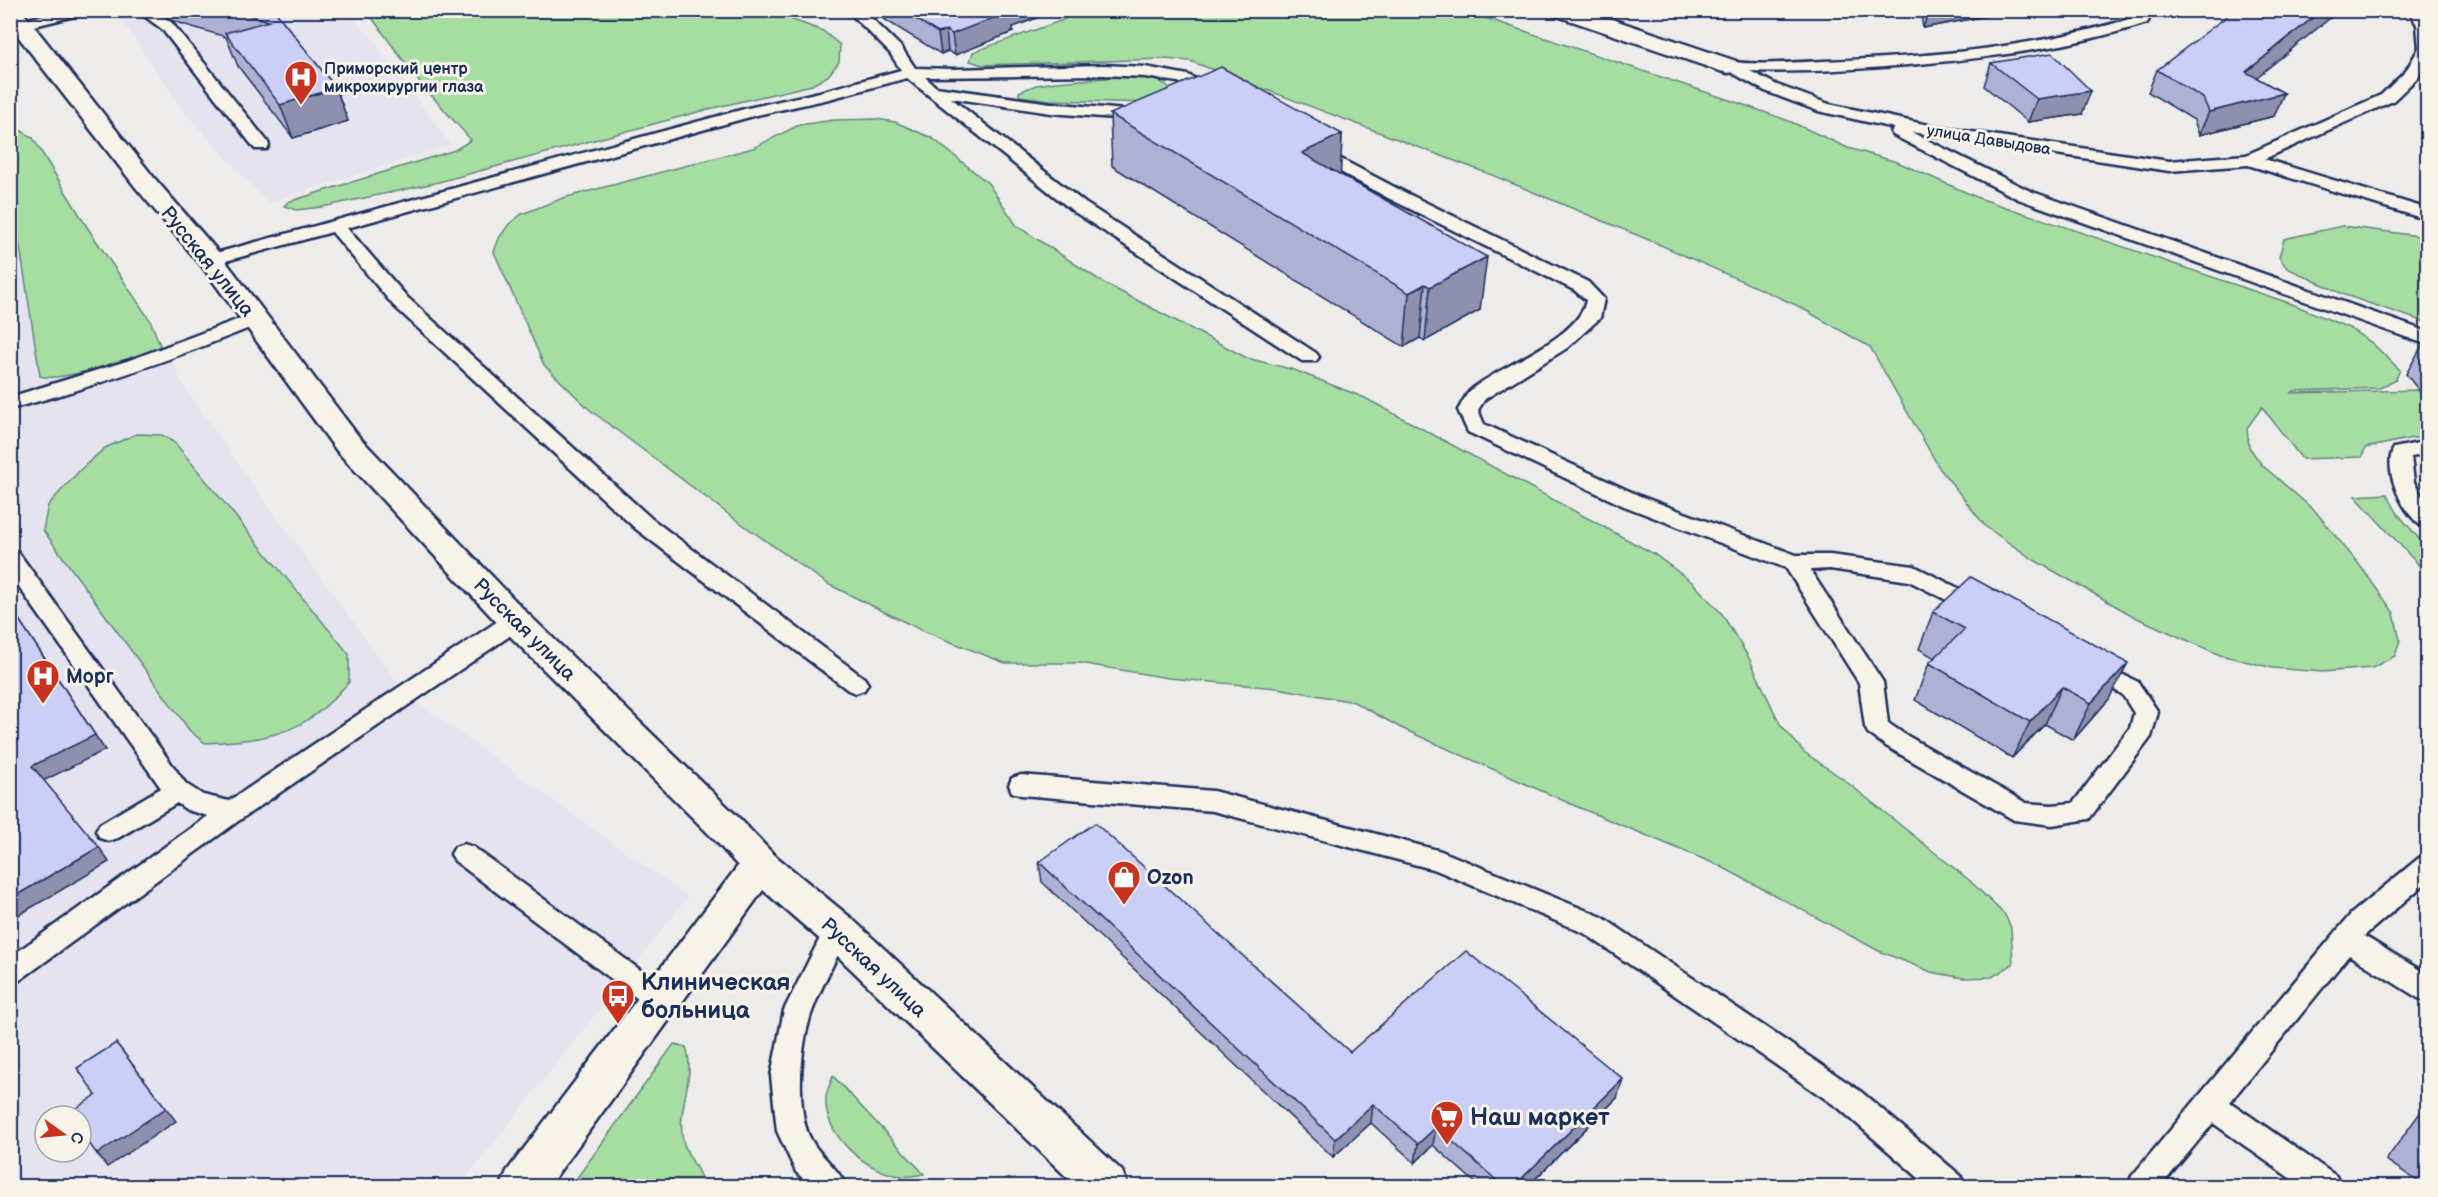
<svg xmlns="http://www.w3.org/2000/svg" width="2438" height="1197" font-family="'Balsamiq Sans',sans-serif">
<rect width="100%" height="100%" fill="#eeeceb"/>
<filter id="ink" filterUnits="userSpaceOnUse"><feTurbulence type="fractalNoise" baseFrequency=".0167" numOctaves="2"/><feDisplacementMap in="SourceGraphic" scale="12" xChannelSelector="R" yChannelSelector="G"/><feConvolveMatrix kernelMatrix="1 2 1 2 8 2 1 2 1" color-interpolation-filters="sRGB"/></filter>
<g filter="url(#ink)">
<!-- built -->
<path fill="#e4e3ef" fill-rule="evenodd" d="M115 11H346L372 38 451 145 267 203 185 113Z
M10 135 62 211 168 354 185 388 254 486 407 695 688 897 460 1186H11ZM45 1116H81V1152H45Z"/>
<!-- green -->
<path fill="#a6dda1" stroke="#608680" stroke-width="1.5" d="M367 11H769L823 31 840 45 839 62 828 76 812 85 709 109 435 183 322 207 296 210 284 206 288 202 455 150 471 140 416 78Z
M1068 11H1465L1747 106 1789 121 1848 148 1897 162 1979 198 2292 304 2349 328 2372 343 2400 370 2396 379 2380 388 2294 391 2291 393 2419 390 2427 401V438H2413L2365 448 2362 457 2302 459 2262 407 2247 428 2249 447 2262 465 2316 512 2361 567 2394 613 2400 640 2395 656 2372 668 2323 672 2273 668 2220 655 2137 618 2034 560 1986 527 1940 469 1870 347 1796 305 1656 243 1492 175 1190 61 1164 59 983 65 970 61 973 52 1063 20 1070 16Z
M1119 77C1135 78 1163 76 1172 91L1147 103 1050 100 1019 96V92L1036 85 1056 82Z
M876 119 895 122 932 138 988 183 1017 226 1104 283 1247 358 1294 370 1365 398 1654 554 1693 583 1722 614 1749 658 1780 724 1804 752 1843 779 1969 880 2005 915 2011 928 2013 964 1992 977 1963 978 1931 972 1879 951 1720 866 1573 805 1401 728 1354 702 1277 688 1168 678 1080 663H1005L923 631 828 584 736 520 590 410 544 365 494 252 499 238 509 224 522 214 563 198 753 148 799 125 834 120Z
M11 129 22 131 33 138 87 227 150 320 160 345 157 349C138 358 57 383 40 376L16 221 11 206Z
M2342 226 2427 237V323L2345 295 2287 268 2279 257 2284 239Z
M136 434 162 435 175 443 349 654V682C338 694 326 708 312 717 281 739 242 741 205 743L190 731 43 530 48 505 81 469 105 448Z
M2387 494 2398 514 2427 548V574L2355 496Z
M674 1044 686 1047C697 1078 674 1113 684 1144 689 1159 700 1170 704 1186H571Z
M833 1076 924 1174C917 1175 908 1177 901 1176 866 1172 823 1135 826 1098 826 1091 831 1083 833 1076Z"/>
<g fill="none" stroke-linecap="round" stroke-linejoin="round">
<!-- lane casing -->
<g stroke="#1b2f5e" stroke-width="5">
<path id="lane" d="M62 10H89L87 13 22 29 15 25 17 22Z
M136 10H154L172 23 267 141 269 145 267 149H255L162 29Z
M847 10H863L901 47 915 68 955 69 1103 65 1145 67 1188 75 1221 92 1223 95 1221 98 1215 100 1178 82 1145 77 1103 75 925 77 936 87 1051 103 1146 112 1148 115 1146 118 1140 120 1051 113 951 98 1085 203 1316 353 1319 357 1316 361H1302L1073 211 907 78 829 99 757 115 347 228 407 297 652 519 864 678 868 684 864 690 856 693 848 690 636 529 393 305 332 232 211 265 205 264 202 260 205 256 748 108 820 92 901 70 890 53Z
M2139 10H2154L2147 23C2072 47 1997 57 1919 64 1863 69 1806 73 1750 71L1777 85 1829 104 1938 127 2169 161 2246 155 2381 95 2406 71 2419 48 2417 25 2409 10H2424L2428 18V61L2418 77 2393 101 2264 159 2428 209V220L2248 165 2169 171 1911 132 2030 191 2428 332V345L2018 199 1893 135 1891 132 1894 128 1818 111 1765 91 1720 66 1728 61C1752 66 1798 62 1824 61 1928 57 2036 48 2136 17Z
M1314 145 1400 190 1588 282 1604 299 1600 318 1567 348 1485 399 1478 410 1484 424 1640 496 1796 555H1830L1914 566 1988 603 1991 609 1988 615 1980 617 1909 581 1830 569 1810 570 1883 682 1888 723 1904 734 2026 803 2052 805 2073 803 2130 728 2134 713 2122 694 2084 674 2080 668 2084 662 2092 660 2138 682 2158 712 2151 737 2089 819 2052 825 2014 820 1886 746 1868 733 1865 727 1859 683 1786 568 1624 506 1468 432 1458 410C1462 404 1465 395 1471 390 1498 366 1580 339 1586 300L1574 290 1388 198 1308 154 1306 150 1308 146Z
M255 313 262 315 264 319 262 323C180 356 96 387 10 409V397L127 361Z
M2428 441V454L2411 457 2414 482 2428 507V529C2406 523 2381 468 2394 448Z
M10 550 18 552 186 784 203 795 229 801 507 615 515 613 523 615 526 621 523 627 241 819 20 980 10 983V957L208 816 187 810 177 803 118 838 109 841 100 838 96 831 100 824 161 788 10 574Z
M1021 775 1213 791 1441 851 1602 917 1860 1091 1961 1176 1965 1186H1928L1840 1109 1584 933 1436 870 1213 811 1021 795 1012 792 1009 785 1012 778Z
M464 844 473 847 670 992 674 1000 670 1008 660 1012 650 1008 455 861 451 854 455 847Z
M2428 855V881L2364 936 2428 975V1002L2418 998 2349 955 2230 1102 2336 1176 2340 1186H2301L2213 1123 2161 1186H2128L2132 1176 2351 914 2419 858Z
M837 919 846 922 850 930C838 956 823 982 813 1009 801 1040 796 1098 807 1131 815 1154 837 1165 846 1186H811L796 1172 777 1131 771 1076 784 1010 828 922Z"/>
</g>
<!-- street casing -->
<g stroke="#1b2f5e" stroke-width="5">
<path id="street" d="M1552 10H1585L1736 61 1739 66 1736 71 1728 73 1720 71 1554 15Z
M760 850 773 854 851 918 1122 1171 1128 1186H1076L823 942 763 890 549 1186H501L507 1171 747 854Z"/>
</g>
<!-- secondary casing -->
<g stroke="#1b2f5e" stroke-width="5">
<path id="secondary" d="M10 10H21L155 179 220 254 359 437 527 613 740 819 773 854 779 865 773 876 760 880 747 876 714 839 503 629 337 451 202 266 137 189 10 26Z"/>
</g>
<!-- lane -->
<use href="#lane" fill="#f7f3e8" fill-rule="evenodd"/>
<!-- street -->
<use href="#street" fill="#f7f3e8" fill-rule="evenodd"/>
<!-- secondary -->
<use href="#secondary" fill="#f7f3e8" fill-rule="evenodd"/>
</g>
<!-- wall -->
<path fill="#afb1d4" stroke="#1b2f5e" stroke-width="1.5" d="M166 10H274L336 88 348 121 293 138 238 66 226 37 173 21 169 18Z
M869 10H1055V11L1013 27V32L955 55 948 51 941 54Z
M1920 10H2018L1923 28Z
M1991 63 2082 114 2028 122 1984 86Z
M2157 70 2257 78 2284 93 2274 116 2199 135 2194 120 2148 92Z
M1110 114 1342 134 1340 174 1480 310 1425 341 1420 338 1404 347 1112 166Z
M2427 337V401L2406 374Z
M1933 612 2109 699 2073 740 2045 724 2012 758 1915 700 1929 663 1935 658 1919 649Z
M1039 862 1350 1052 1617 1098 1528 1186H1479L1433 1145 1415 1163 1371 1123 1333 1157 1042 882Z
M2427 1103V1186H2425L2386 1160Z"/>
<!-- shaded-wall -->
<path fill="#8e90ad" stroke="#1b2f5e" stroke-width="1.5" d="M1007 10 1055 11 1013 27V32L955 55 952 34Z
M1958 10H2018L1923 28 1927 16Z
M2322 10H2340L2236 94 2246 72Z
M946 30 948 51 941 54 938 33Z
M336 88 348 121 293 138 280 105Z
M2091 91 2082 114 2028 122 2037 99Z
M2284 93 2274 116 2199 135 2209 112Z
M1342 134 1340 186 1302 153Z
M1487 257 1480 310 1425 341 1430 287Z
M1425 284 1420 338 1404 347 1409 293Z
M10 606 105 750 43 781 32 766Z
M2128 663 2109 699 2073 740 2091 703Z
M2062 687 2045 724 2012 758 2030 722Z
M99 847 109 862 17 916 10 908V899Z
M116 1043 176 1121 107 1167 97 1154Z
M1623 1079 1617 1098 1528 1186H1514Z
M1373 1104 1371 1123 1333 1157 1335 1139Z
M1436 1127 1433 1145 1415 1163 1418 1144Z"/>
<!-- building -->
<path fill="#cbcef7" stroke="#1b2f5e" stroke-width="1.5" d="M232 10H274L336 88 280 105 225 33 269 21Z
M901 10H1011L1012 11 952 34 946 30 938 33Z
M1925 10H1958L1927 16Z
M2235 10H2322L2246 72 2284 93 2209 112 2203 98 2157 70Z
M2052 53 2091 91 2037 99 1991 63Z
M1221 67 1342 134 1302 153 1487 257 1430 287 1425 284 1409 293 1110 114Z
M1971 577 2128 663 2091 703 2062 687 2030 722 1929 663 1965 629 1933 612Z
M10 606 95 735 32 766 99 847 10 899Z
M1095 823 1350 1052 1466 951 1623 1079 1514 1186H1503L1436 1127 1418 1144 1373 1104 1335 1139 1039 862Z
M116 1043 166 1108 97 1154 81 1132V1116H70L68 1114 96 1095 77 1068Z"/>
</g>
<!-- icons -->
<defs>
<g id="hospital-pin" transform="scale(1.725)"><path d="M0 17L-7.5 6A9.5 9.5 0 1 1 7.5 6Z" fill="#c8321e" stroke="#f7f3e8"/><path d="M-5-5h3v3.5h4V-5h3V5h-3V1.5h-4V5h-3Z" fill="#fff"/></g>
<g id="shop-pin" transform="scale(1.725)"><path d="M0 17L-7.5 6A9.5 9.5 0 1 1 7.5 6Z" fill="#c8321e" stroke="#f7f3e8"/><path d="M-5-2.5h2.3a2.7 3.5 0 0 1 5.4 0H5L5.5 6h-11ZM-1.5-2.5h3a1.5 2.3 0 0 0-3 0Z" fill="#fff"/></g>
<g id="bus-pin" transform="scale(1.725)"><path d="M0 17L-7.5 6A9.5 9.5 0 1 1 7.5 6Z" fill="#c8321e" stroke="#f7f3e8"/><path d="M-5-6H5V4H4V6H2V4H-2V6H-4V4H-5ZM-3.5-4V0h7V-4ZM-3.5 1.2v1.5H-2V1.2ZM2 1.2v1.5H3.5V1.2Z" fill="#fff"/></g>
<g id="supermarket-pin" transform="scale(1.725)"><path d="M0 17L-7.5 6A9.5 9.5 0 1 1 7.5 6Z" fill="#c8321e" stroke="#f7f3e8"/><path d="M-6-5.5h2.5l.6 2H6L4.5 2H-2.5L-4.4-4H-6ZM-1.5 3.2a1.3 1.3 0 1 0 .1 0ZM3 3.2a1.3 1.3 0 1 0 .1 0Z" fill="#fff"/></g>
</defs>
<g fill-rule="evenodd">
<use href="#hospital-pin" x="301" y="77"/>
<use href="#hospital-pin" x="43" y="676"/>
<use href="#shop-pin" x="1124" y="877"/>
<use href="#bus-pin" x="618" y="996"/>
<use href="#supermarket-pin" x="1447" y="1117"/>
</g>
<g text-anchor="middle" stroke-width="6" stroke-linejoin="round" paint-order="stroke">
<!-- far-poi labels -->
<g font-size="16" font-weight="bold" fill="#1b2f5e" stroke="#f7f3e8" text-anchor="start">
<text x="324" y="74">Приморский центр<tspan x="324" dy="18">микрохирургии глаза</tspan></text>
</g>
<!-- far-street labels -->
<g font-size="16" fill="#1b2f5e" stroke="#f7f3e8">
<text transform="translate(1989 139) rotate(9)" y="6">улица Давыдова</text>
</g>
<!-- street labels -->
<g font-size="20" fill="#1b2f5e" stroke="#f7f3e8">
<text transform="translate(208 261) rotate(51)" y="7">Русская улица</text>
<text transform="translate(525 629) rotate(45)" y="7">Русская улица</text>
<text transform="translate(874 967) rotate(43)" y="7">Русская улица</text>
</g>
<!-- poi labels -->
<g font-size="20" font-weight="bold" fill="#1b2f5e" stroke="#f7f3e8" text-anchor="start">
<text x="66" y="683">Морг</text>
<text x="1147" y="884">Ozon</text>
</g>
<!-- near-poi labels -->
<g font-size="24" font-weight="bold" fill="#1b2f5e" stroke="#f7f3e8" text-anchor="start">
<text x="641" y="990">Клиническая<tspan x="641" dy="28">больница</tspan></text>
<text x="1470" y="1125">Наш маркет</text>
</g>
</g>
<!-- margin -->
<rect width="2438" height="1197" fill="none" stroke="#f7f3e8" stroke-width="36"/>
<rect x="18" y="18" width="2402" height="1161" fill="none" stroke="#1b2f5e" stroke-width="2" filter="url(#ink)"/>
<!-- north arrow -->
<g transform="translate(63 1134) rotate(105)"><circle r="28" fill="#f7f3e8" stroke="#9fa5b1" stroke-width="1.5"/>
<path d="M0-4.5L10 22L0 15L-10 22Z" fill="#c8321e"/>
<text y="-9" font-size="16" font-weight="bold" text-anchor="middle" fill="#1b2f5e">С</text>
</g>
</svg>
